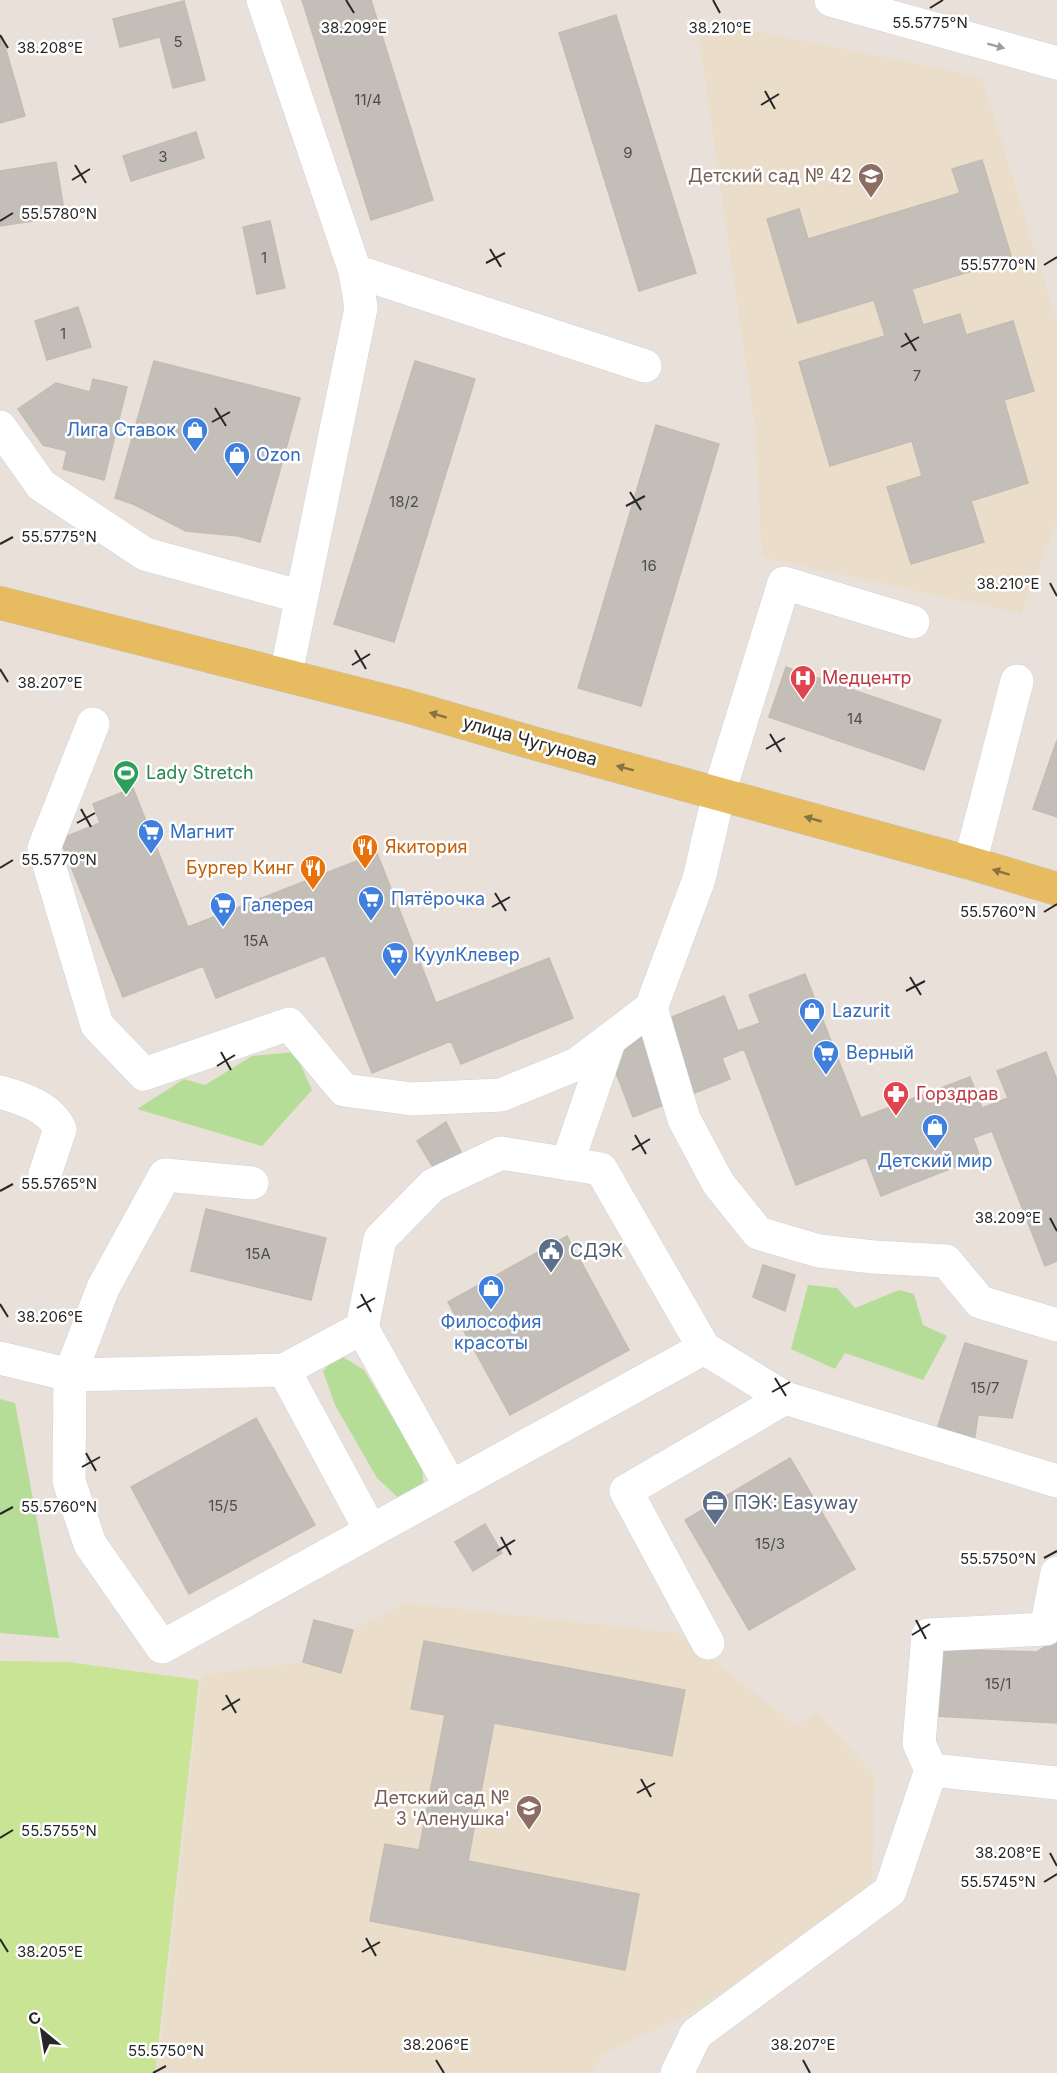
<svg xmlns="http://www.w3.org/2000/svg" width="1057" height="2073" font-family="Inter,sans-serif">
<rect width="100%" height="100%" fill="#e9e1d9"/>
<!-- education -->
<path fill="#eaddc9" d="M696 19 982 77 1057 322V522L1021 614 762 557 755 427Z
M406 1603 678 1633 797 1726 816 1712 875 1775 872 1888 696 2010 604 2054 591 2073H157L202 1675 302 1662 314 1620 353 1630Z"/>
<!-- green -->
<path fill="#b5dd98" d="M295 1052 312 1090 262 1146 137 1109 184 1079 205 1085 252 1056Z
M808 1285 837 1288 855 1308 899 1290 914 1294 923 1325 947 1336 923 1380 845 1353 835 1369 791 1349Z
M338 1354 364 1370 422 1466 424 1490 403 1502 377 1478 335 1405 323 1371Z
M0 1399 15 1403 59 1638 0 1633Z"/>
<!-- pitch -->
<path fill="#c8e494" d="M0 1661 68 1662 199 1680 155 2073H0Z"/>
<!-- building -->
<path fill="#c4beb9" stroke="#c4bcb3" stroke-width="1.5" d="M302 0H371L433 200 371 220Z
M184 1 205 80 173 88 160 37 120 47 113 19Z
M616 15 696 273 639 291 559 33Z
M2 36 25 116 0 123V37Z
M196 132 204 158 131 181 123 156Z
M982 160 1012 259 912 289 923 325 960 314 966 335 1013 321 1034 391 1004 400 1028 483 971 501 984 542 911 564 887 487 922 476 912 441 830 466 799 362 885 336 874 300 798 323 767 219 799 209 808 239 960 193 952 169Z
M56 162 65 216 0 226V171Z
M270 221 285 288 257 294 243 227Z
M78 307 91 347 47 360 35 321Z
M154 361 300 398 260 542 238 536 186 531 133 504 115 498Z
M415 361 475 379 394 642 334 624Z
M93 379 127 387 104 480 63 469 67 451 43 445 18 409 56 383 90 392Z
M656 425 719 444 641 706 578 688Z
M786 667 941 720 924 770 769 717Z
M1057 740V817L1033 809Z
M133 788 188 927 377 853 436 1003 549 958 573 1018 461 1064 451 1041 372 1073 325 955 216 998 203 966 123 997 60 839 100 823 93 804Z
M805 974 861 1118 970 1077 982 1108 1008 1098 997 1071 1046 1052 1057 1080V1261L1045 1266 992 1131 973 1138 980 1157 881 1196 866 1157 796 1185 744 1049 722 1058 730 1079 633 1117 605 1044 724 996 738 1031 760 1023 749 995Z
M446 1122 461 1152 433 1167 417 1141Z
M206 1209 326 1238 311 1300 191 1271Z
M567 1236 629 1350 510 1415 448 1302Z
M763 1265 795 1275 785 1311 753 1297Z
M965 1343 1027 1361 1012 1418 978 1415 974 1443 937 1429Z
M256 1418 315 1525 189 1594 131 1487Z
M790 1458 855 1569 749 1630 685 1520Z
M485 1524 502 1553 473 1571 455 1542Z
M314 1620 353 1630 341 1673 303 1662Z
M1057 1639V1723L935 1716 943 1649 1037 1652Z
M424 1641 685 1690 672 1756 494 1723 468 1861 639 1894 625 1970 370 1921 385 1844 419 1850 445 1715 411 1709Z"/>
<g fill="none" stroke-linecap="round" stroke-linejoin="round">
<!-- minor casing -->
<g stroke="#ced3df" stroke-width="34">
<path id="minor" d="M263 0 355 271 361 308 286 674
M831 0 1057 63
M355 271 645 366
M0 427 41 485 145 554 302 597
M93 724 44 848 97 1025 144 1074 289 1024 344 1090 412 1099 501 1095 577 1064 651 1008 699 879 719 793 784 583 913 622
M970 863 1017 681
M651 1008 684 1119 718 1183 758 1233 819 1251 874 1257 946 1261 980 1302 1057 1325
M0 1092C23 1099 49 1106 60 1129L45 1174
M567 1164 610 1039
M362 1328 284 1370 371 1531 451 1487
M704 1348 451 1487 362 1328 380 1239 433 1185 501 1153 601 1169 704 1348 785 1398
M0 1358 70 1375 103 1288 165 1175 252 1183
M284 1370 70 1375 69 1481 90 1544 162 1647 371 1531
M708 1643 626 1491 785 1398 1057 1481
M931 1770 919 1743 928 1635 1046 1629 1057 1573
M677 2073 696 2034 890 1891 931 1770 1057 1783"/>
</g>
<!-- major casing -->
<g stroke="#c3c3c3" stroke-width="34">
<path id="major" d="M0 603 406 706 533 743 970 863 1057 889"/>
</g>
<!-- minor -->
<use href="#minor" stroke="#fff" stroke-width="33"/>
<!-- major -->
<use href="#major" stroke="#e7bc60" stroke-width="33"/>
</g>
<!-- one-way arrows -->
<defs><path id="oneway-solid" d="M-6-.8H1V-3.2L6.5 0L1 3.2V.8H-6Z" transform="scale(1.5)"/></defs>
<use fill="#9e9e9e" href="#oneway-solid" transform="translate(996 46) rotate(15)"/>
<g fill="#877244">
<use href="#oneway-solid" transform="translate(438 715) rotate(-164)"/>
<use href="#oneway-solid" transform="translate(625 768) rotate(-165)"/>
<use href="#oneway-solid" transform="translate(813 819) rotate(-164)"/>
<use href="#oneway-solid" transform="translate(1001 872) rotate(-163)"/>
</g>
<!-- ticks -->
<path fill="none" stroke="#272727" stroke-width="2" d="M346 0 354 13M713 0 720 13M930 8 943 0M0 35 8 48M765 91 775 109M761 105 779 94M75 165 86 183M72 180 90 169M0 221 13 213M490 249 501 267M486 263 505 253M1044 265 1057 257M905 333 916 351M901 347 919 337M215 408 226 426M212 422 230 412M630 492 641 510M626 506 645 496M0 544 13 537M1050 583 1057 596M355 650 366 669M352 665 370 654M0 669 8 682M770 734 781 752M766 749 785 738M81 809 91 827M77 823 95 813M0 868 13 860M495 893 506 911M492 907 510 897M1044 912 1057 904M910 977 921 995M906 991 925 981M221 1052 231 1070M217 1066 235 1055M635 1135 646 1154M632 1150 650 1139M0 1191 13 1184M1050 1218 1057 1231M361 1294 371 1312M0 1304 8 1317M357 1308 375 1298M775 1378 786 1396M772 1392 790 1382M86 1453 96 1471M82 1467 100 1457M0 1514 13 1507M501 1537 511 1555M497 1551 515 1540M1044 1558 1057 1551M916 1620 926 1639M912 1635 930 1624M226 1695 236 1713M222 1710 240 1699M641 1779 651 1797M637 1793 655 1783M0 1838 13 1830M1050 1853 1057 1866M1044 1882 1057 1874M366 1938 376 1956M0 1939 8 1952M362 1952 380 1942M436 2060 444 2073M803 2060 810 2073M153 2073 166 2066"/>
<!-- icons -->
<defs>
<g id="school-pin" transform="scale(1.35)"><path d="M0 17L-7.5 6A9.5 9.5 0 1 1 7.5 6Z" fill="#8d6e63" stroke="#fff"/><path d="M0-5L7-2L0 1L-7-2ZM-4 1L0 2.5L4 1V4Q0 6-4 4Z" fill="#fff"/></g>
<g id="shop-pin" transform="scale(1.35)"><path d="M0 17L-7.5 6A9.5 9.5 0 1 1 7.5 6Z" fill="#3f7fe0" stroke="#fff"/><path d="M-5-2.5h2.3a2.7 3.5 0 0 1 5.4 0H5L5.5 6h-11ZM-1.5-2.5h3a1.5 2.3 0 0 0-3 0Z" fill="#fff"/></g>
<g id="hospital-pin" transform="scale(1.35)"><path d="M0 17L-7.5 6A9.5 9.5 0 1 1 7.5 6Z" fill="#e0444e" stroke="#fff"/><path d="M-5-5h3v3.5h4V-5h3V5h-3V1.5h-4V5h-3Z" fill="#fff"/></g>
<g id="stadium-pin" transform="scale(1.35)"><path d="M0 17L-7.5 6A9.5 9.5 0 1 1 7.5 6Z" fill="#2e9e5b" stroke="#fff"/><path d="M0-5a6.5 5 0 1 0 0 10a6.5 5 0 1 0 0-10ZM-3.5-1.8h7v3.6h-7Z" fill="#fff"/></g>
<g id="supermarket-pin" transform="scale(1.35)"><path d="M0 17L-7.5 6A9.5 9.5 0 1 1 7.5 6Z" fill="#3f7fe0" stroke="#fff"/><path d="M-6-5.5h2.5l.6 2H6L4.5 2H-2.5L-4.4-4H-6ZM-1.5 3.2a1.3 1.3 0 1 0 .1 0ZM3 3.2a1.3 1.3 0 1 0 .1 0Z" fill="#fff"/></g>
<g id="restaurant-pin" transform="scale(1.35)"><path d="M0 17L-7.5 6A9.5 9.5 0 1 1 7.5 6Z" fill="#e8710a" stroke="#fff"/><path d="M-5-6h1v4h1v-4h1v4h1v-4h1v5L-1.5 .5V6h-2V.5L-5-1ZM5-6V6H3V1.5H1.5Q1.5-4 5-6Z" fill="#fff"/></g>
<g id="pharmacy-pin" transform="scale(1.35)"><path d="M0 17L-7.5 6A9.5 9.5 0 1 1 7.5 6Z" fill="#e0444e" stroke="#fff"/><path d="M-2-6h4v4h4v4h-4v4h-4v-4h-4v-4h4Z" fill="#fff"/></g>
<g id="civic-pin" transform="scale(1.35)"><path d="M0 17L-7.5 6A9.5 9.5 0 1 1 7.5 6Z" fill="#5c6f8a" stroke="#fff"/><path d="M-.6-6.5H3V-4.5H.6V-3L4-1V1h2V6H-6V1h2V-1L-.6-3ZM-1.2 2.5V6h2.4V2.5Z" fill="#fff"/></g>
<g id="office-pin" transform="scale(1.35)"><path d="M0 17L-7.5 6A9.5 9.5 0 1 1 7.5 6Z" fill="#5c6f8a" stroke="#fff"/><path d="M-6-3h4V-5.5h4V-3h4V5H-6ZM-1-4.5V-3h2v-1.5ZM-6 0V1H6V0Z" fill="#fff"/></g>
</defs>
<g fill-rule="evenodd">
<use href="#school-pin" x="871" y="176"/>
<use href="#shop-pin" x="195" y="430"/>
<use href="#shop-pin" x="237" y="455"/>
<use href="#hospital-pin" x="803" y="678"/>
<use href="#stadium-pin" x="126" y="773"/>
<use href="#supermarket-pin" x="151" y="832"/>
<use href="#restaurant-pin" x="365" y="847"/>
<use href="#restaurant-pin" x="313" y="868"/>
<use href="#supermarket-pin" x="371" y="899"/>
<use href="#supermarket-pin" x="223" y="905"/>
<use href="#supermarket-pin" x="395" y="955"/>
<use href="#shop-pin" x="812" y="1011"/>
<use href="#supermarket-pin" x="826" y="1053"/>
<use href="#pharmacy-pin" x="896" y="1094"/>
<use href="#shop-pin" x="935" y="1127"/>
<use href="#civic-pin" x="551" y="1251"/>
<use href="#shop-pin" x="491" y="1288"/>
<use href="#office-pin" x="715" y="1503"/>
<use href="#school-pin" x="529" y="1808"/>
</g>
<g text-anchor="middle" stroke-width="5" stroke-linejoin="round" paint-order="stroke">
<!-- number labels -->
<g font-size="15" fill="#4e4d4c">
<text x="178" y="47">5</text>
<text x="368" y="105">11/4</text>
<text x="628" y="158">9</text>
<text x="163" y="162">3</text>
<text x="264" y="263">1</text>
<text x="63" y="339">1</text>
<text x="917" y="381">7</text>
<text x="404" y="507">18/2</text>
<text x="649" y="571">16</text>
<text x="855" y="724">14</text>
<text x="256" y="946">15А</text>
<text x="258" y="1259">15А</text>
<text x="985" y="1393">15/7</text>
<text x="223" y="1511">15/5</text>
<text x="770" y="1549">15/3</text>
<text x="998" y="1689">15/1</text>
</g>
<!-- education labels -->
<g font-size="18" fill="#785e54" stroke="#fff" text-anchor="end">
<text x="852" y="182">Детский сад № 42</text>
<text x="510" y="1804">Детский сад №<tspan x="510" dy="21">3 'Аленушка'</tspan></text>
</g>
<!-- shop labels -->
<g font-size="18" fill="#366cbe" stroke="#fff" text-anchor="start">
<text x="176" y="436" text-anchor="end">Лига Ставок</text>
<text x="256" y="461">Ozon</text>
<text x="170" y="838">Магнит</text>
<text x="391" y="905">Пятёрочка</text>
<text x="242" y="911">Галерея</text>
<text x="414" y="961">КуулКлевер</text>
<text x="832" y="1017">Lazurit</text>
<text x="846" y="1059">Верный</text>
<text x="935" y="1167" text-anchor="middle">Детский мир</text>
<text x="491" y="1328" text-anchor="middle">Философия<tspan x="491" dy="21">красоты</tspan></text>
</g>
<!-- health labels -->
<g font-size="18" fill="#be3a42" stroke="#fff" text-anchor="start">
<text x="822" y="684">Медцентр</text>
<text x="916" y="1100">Горздрав</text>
</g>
<!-- street labels -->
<g font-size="18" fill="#272727" stroke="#fff">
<text transform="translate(530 741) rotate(16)" y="6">улица Чугунова</text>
</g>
<!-- leisure labels -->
<g font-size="18" fill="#27864d" stroke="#fff" text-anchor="start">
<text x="146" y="779">Lady Stretch</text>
</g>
<!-- food labels -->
<g font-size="18" fill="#c56008" stroke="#fff" text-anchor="start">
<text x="385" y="853">Якитория</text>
<text x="294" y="874" text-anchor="end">Бургер Кинг</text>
</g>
<!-- service labels -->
<g font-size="18" fill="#4e5e75" stroke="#fff" text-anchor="start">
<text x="570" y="1257">СДЭК</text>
<text x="734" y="1509">ПЭК: Easyway</text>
</g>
</g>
<g font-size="15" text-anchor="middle" fill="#272727" stroke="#fff" stroke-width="5" stroke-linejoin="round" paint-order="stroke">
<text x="930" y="28">55.5775°N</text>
<text x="354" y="33">38.209°E</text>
<text x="720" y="33">38.210°E</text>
<text x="50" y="53">38.208°E</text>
<text x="59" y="219">55.5780°N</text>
<text x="998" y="270">55.5770°N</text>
<text x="59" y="542">55.5775°N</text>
<text x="1008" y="589">38.210°E</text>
<text x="50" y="688">38.207°E</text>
<text x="59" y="865">55.5770°N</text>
<text x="998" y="917">55.5760°N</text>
<text x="59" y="1189">55.5765°N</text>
<text x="1008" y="1223">38.209°E</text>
<text x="50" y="1322">38.206°E</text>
<text x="59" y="1512">55.5760°N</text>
<text x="998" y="1564">55.5750°N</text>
<text x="59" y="1836">55.5755°N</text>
<text x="1008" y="1858">38.208°E</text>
<text x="998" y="1887">55.5745°N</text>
<text x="50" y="1957">38.205°E</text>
<text x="436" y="2050">38.206°E</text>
<text x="803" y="2050">38.207°E</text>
<text x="166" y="2056">55.5750°N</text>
</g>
<!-- north arrow -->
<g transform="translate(42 2031) rotate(330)" stroke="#ffffff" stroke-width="4.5" paint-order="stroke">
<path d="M0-4.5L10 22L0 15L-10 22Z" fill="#272727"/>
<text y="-9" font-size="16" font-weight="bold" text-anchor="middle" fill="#272727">С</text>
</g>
</svg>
